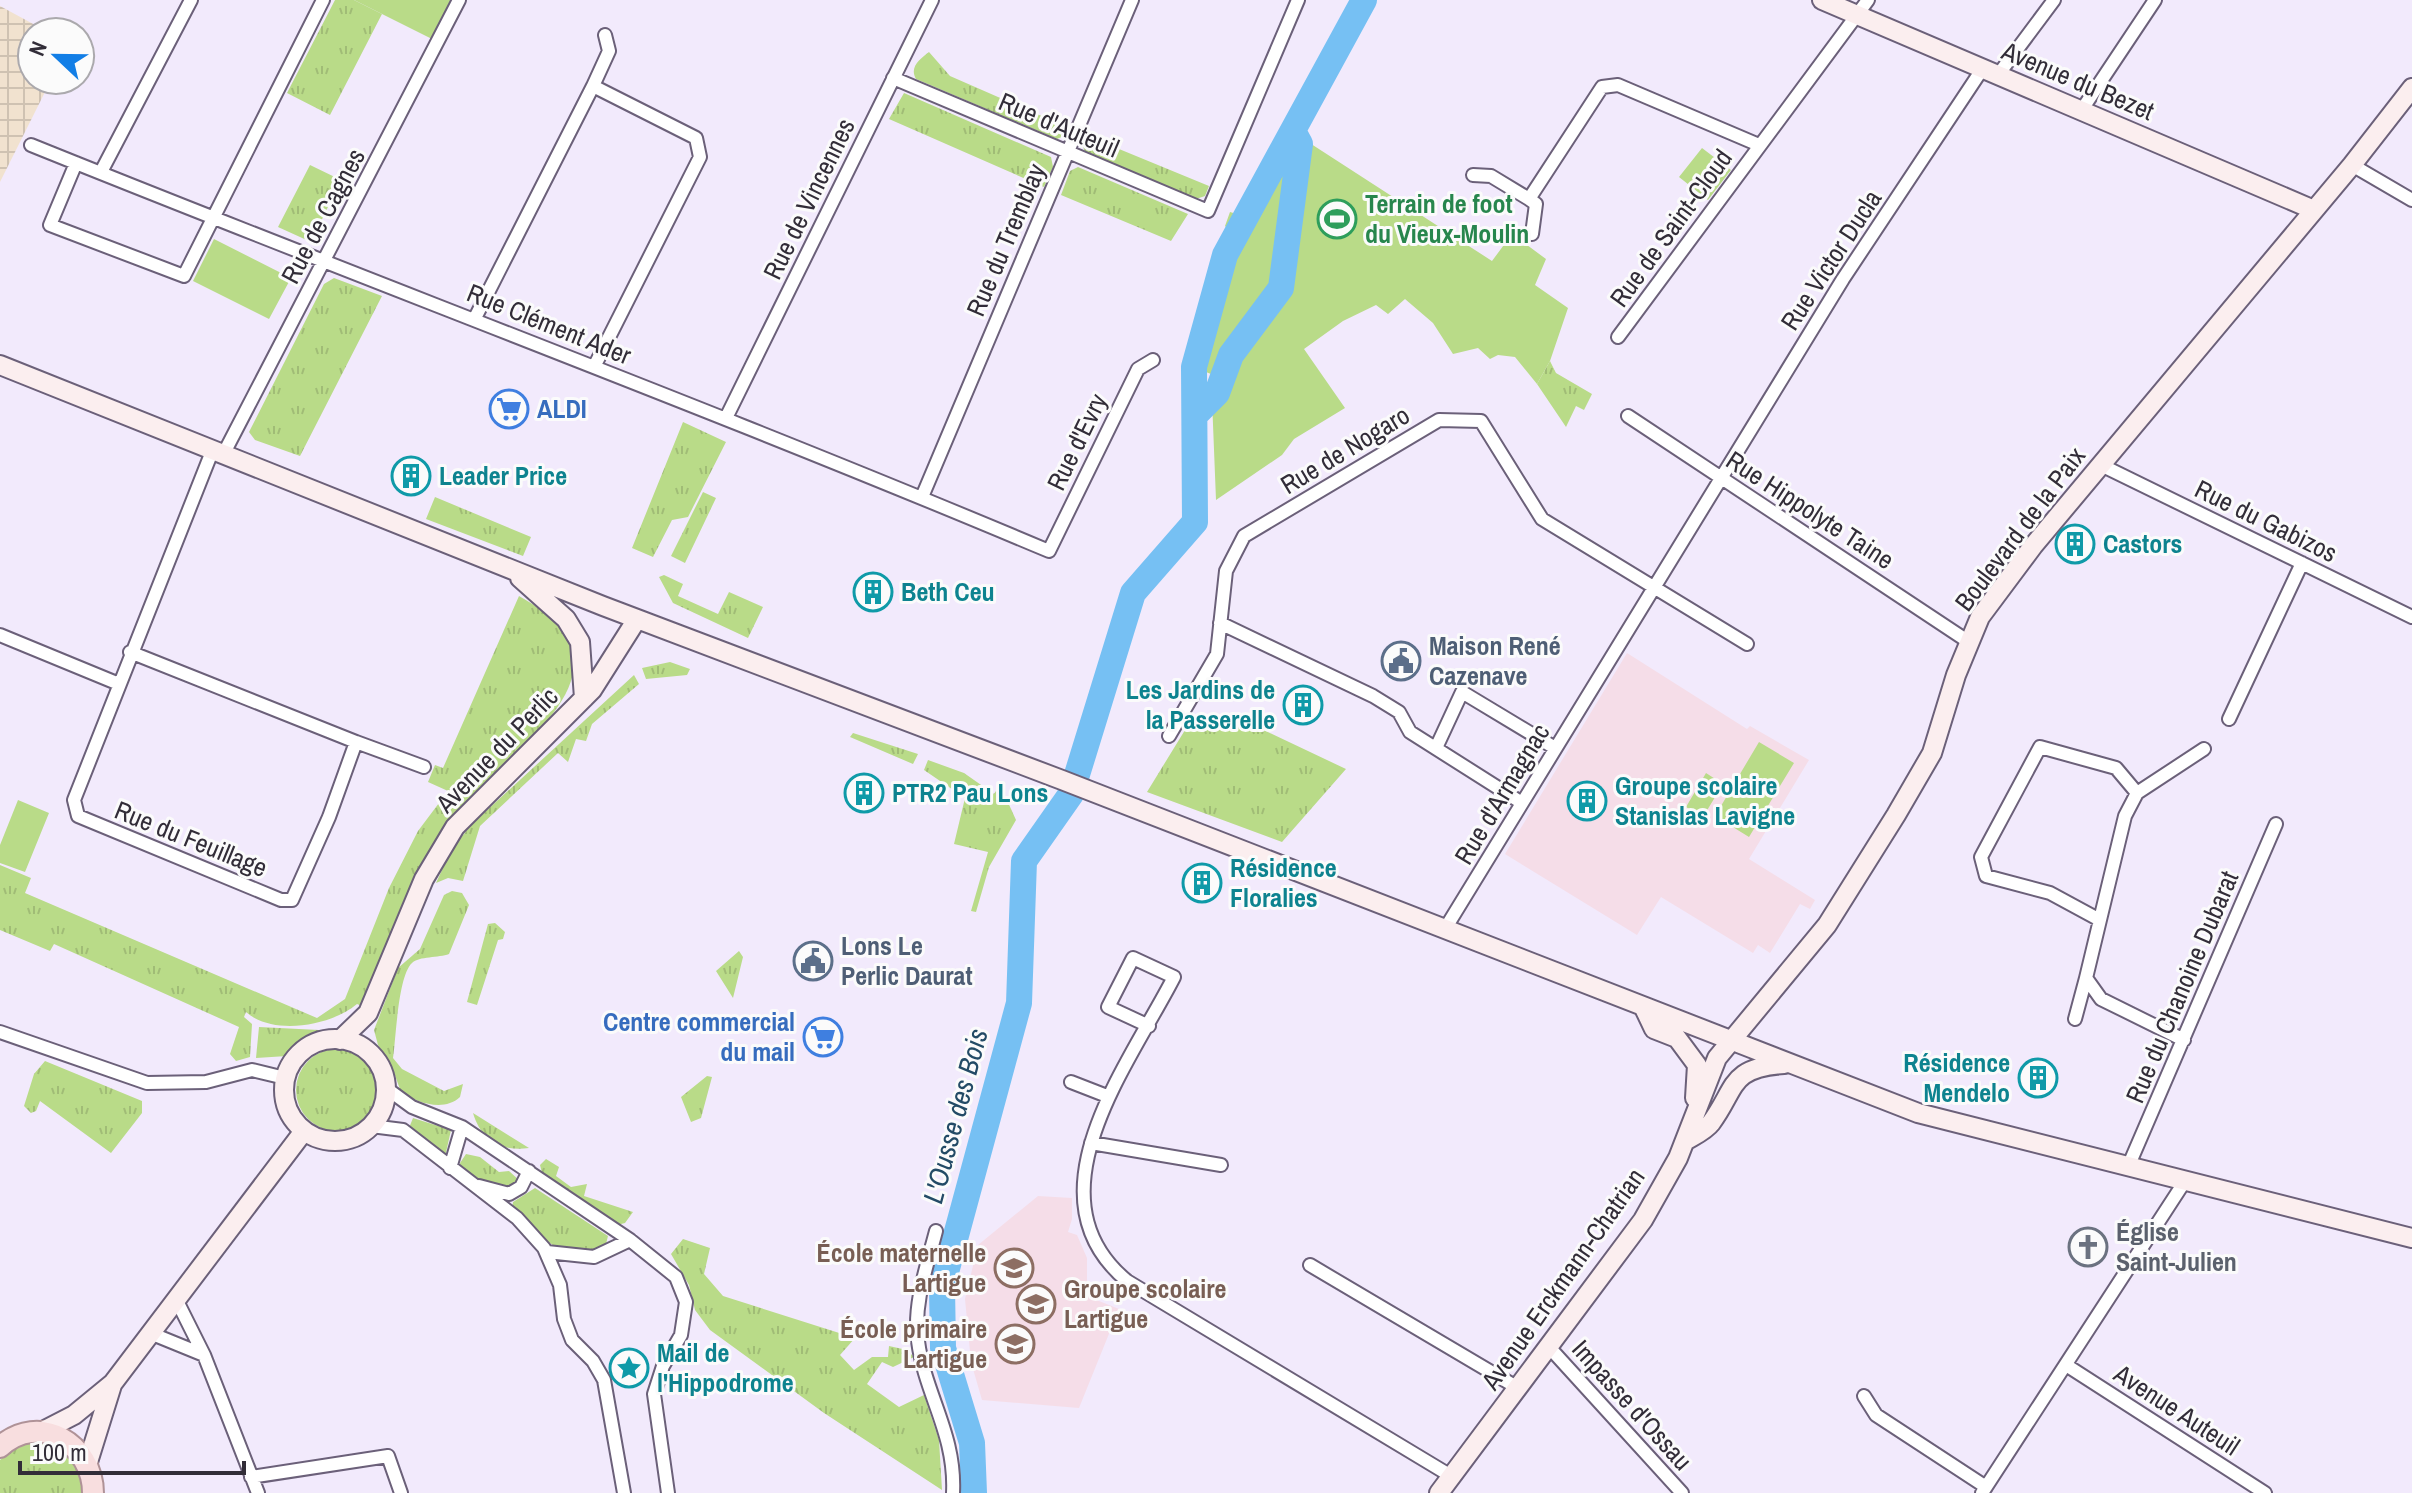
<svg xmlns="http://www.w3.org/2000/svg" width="2412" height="1493" font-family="'Archivo Narrow',sans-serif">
<defs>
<pattern id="industrial-grid" width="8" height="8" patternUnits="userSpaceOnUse" patternTransform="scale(2)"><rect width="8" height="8" fill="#f1e2cf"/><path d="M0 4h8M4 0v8" fill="none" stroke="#cfc2b2"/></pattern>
<pattern id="grass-tufts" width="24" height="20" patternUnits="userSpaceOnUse" patternTransform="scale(2)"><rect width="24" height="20" fill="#b9db88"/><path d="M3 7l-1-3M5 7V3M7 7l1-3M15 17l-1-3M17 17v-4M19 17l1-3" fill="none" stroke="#a0bc76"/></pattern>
</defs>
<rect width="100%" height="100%" fill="#f2eafc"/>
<!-- industrial -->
<path fill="url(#industrial-grid)" d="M0 6 48 32H32V80H51L0 182Z"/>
<!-- education -->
<path fill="#f5dde8" d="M1627 653 1747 729 1750 726 1809 760 1749 859 1815 900 1810 909 1800 904 1770 953 1758 945 1753 953 1661 897 1637 935 1505 854Z
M1038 1196 1072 1198V1219L1068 1232 1077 1235 1087 1258V1286L1094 1299 1119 1309 1079 1408 982 1400 971 1362 965 1299 978 1245Z"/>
<!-- grass -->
<path fill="url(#grass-tufts)" d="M335 0H354L382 14 330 115 287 93Z
M929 52 950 76 1069 128 1066 135 1057 139 916 79C909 67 920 59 929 52Z
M904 93 1051 157 1053 167 1044 187 889 119Z
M1085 135 1209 186 1205 196 1196 199 1085 151 1081 143Z
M310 165 341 180 311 242 278 227Z
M1078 167 1188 214 1171 241 1061 195 1070 171Z
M334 278 382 296 300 456 255 440 249 432 324 284Z
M1550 361 1556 373 1592 394 1584 410 1576 406 1566 427 1537 384Z
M683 422 726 442 688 517 672 520 653 557 632 548Z
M703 492 716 498 685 563 671 556Z
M435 497 531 537 523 556 426 519Z
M664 575 683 584 678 596 718 614 729 592 763 607 748 638 673 603 659 577Z
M519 596C656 672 500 753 448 822 408 875 387 945 362 1006L357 1004C331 1026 273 1036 246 1012L244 1017 252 1024 250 1057 236 1061 230 1054 239 1027 54 944 50 951 0 930V865L31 878 25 893 317 1018 345 999 389 888 418 831 448 791 428 782 435 765 443 768Z
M670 662 690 669 687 675 646 679 642 668Z
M634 675 639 684 592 724 586 741 576 739 568 762 558 753 480 826 463 881 448 878 436 883 451 850 472 824Z
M1193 717 1218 722 1238 718 1346 769 1282 842 1147 792Z
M853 733 918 754 913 764 850 737Z
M928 760 964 773 994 794 996 791 1006 798 1016 820 989 867 976 912 971 911 988 852 954 844 965 798 924 770Z
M452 891 462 893 469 905 449 954C439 958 419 956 412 963 398 976 396 1038 393 1058L402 1069 444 1091 463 1084 460 1097C444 1112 417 1103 401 1092L392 1067 378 1045 374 1030 398 968 420 949 444 895Z
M495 923 505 932 503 939 498 940 477 1005 467 1002 488 924Z
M739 951 743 957 733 998 716 971Z
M259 1027 319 1030 320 1032 287 1056 256 1058Z
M296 1090a41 41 0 1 1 82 0a41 41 0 1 1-82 0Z
M45 1061 142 1101V1113L111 1153 40 1101 36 1111 31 1113 24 1106 34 1074Z
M707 1076 712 1077 701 1118 691 1122 681 1097Z
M473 1113 529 1148C501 1152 481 1140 473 1113Z
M413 1118 451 1130 445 1157 409 1128Z
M466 1154 480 1157 499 1172 509 1171 520 1181 505 1190C489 1186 478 1176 461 1173L460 1163Z
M546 1159 559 1167 556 1176 571 1187 587 1184 584 1196 633 1212 625 1223 617 1225 542 1173 540 1165Z
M535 1188 608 1236 605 1248C567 1268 537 1234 512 1209L513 1202Z
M683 1239 710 1248 704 1274 723 1296 855 1338 840 1355 854 1370 872 1357H888L889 1346 907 1350 914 1357 893 1367 882 1362 867 1384 899 1407 924 1395 939 1440 942 1490 824 1413 710 1330 695 1310 689 1285 671 1254Z
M32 1441C61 1443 85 1461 82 1493H0V1460L17 1446Z"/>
<!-- green -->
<path fill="#b9db88" d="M354 0H453L438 42Z
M1288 129 1492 261 1512 234 1546 259 1535 285 1568 308 1550 361 1537 384 1515 357 1498 355 1490 359 1478 348 1453 354 1433 323 1405 299 1388 314 1376 305 1343 321 1304 349 1345 408 1294 439 1282 455 1216 500 1211 374 1196 368 1233 234 1225 226 1230 212 1240 215Z
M1702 148 1731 170 1708 200 1679 177Z
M214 239 291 278 269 319 193 281Z
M1759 742 1794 763 1749 837 1715 816Z
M1706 773 1723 784 1703 817 1686 807Z
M18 800 49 813 25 872 0 863V845Z"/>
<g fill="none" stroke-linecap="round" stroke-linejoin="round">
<!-- river -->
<path stroke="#76c0f3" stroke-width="26" d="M1196 414 1217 393 1231 355 1281 288 1300 144 1293 131
M974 1493 972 1443 943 1348 942 1287 1019 1003 1024 861 1071 794 1133 593 1195 522 1194 367 1225 255 1364 0"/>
<!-- street casing -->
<g stroke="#6b6079" stroke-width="16">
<path id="street" d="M1998 75 2054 0
M893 78 1208 211 1298 0
M593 86 609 51 605 35
M2081 111 2155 0
M31 145C370 282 712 409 1049 551L1138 369 1153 360
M76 163 50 225 184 276 323 0
M2352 165 2412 200
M101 172 191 0
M1473 175 1491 176 1529 199
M1532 234 1536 204 1529 199 1602 87 1618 85 1759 145
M475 318 593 86 696 138 700 157 595 365
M1618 337 1868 0
M1628 416 1969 642
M726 418 932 0
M224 453 459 0
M2101 465 2412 617
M922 497 1132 0
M1220 623 1373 696 1399 712 1410 732 1522 803
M0 635 119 684
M130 652 356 742 329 817 292 900H281L78 816 74 800 213 449
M2229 719 2302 563
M1169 736 1217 654 1226 571 1244 536 1439 420 1481 421 1542 519 1747 644
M356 742 424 767
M1436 748 1462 692 1555 748
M2098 919 2050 893 1986 876 1981 857 2040 747 2116 768 2137 793
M1445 929 1843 279 1983 68
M2075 1019 2086 978
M1149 1026 1108 1007 1133 958 1174 977C1129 1065 1025 1196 1127 1281L1451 1476
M0 1032 147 1083 206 1082 252 1070 285 1078
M2184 1040 2101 999 2086 978 2125 816 2137 793 2204 749
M1071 1082 1107 1096
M386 1088 412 1107 462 1127 630 1240 676 1277 686 1302 681 1335 663 1366 654 1394 668 1493
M371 1126 403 1130 517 1218 544 1248 560 1285 564 1319 572 1340 593 1361 604 1380 624 1493
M1091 1143 1221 1165
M2128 1167 2276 824
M450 1168 462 1127
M479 1186 509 1194 521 1187 529 1171
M936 1231C927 1266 913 1304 918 1341 925 1395 956 1434 953 1493
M547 1252 594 1257 630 1240
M1310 1265 1518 1388
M175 1297 204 1355 258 1493
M150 1333 204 1355
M1549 1347 1682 1493
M2066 1365 2265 1493
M1864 1396 1876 1415 1986 1487
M251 1477 388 1456 401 1493
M1982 1493 2185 1181"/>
</g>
<!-- secondary casing -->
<g stroke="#6b6079" stroke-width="22">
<path id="secondary" d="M1822 0 2314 210
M0 365 603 606 1062 780 1918 1113 2412 1238
M520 578 566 619 580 642 584 698
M1643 1006 1654 1029 1677 1038 1697 1065 1695 1098
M284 1090a51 51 0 1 1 102 0a51 51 0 1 1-102 0Z
M340 1040 368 1013 424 879 455 827 592 690 637 619
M1685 1141C1693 1136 1705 1131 1711 1123 1737 1088 1728 1068 1784 1064
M41 1432 74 1415 113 1383 304 1131
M88 1462 112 1385
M1439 1493 1643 1220 1678 1158 1717 1058 1827 925 1896 815 1932 753 1956 675 1980 617 2033 546 2352 165 2412 88"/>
</g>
<!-- primary casing -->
<g stroke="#af9297" stroke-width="24">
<path id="primary" d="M0 1447C39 1411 93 1444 93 1493"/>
</g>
<!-- street -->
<use href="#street" stroke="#fff" stroke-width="12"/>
<!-- secondary -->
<use href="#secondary" stroke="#fbeeef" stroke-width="18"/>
<!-- primary -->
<use href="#primary" stroke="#f8dedf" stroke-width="20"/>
</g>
<!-- icons -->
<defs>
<g id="stadium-ring" transform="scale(2)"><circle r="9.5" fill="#fbfbfb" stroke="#2e9e5b" stroke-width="1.5"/><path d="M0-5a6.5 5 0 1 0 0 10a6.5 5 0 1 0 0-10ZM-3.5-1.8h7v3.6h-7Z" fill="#2e9e5b"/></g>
<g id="supermarket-ring" transform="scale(2)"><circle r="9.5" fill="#fbfbfb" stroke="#3f7fe0" stroke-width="1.5"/><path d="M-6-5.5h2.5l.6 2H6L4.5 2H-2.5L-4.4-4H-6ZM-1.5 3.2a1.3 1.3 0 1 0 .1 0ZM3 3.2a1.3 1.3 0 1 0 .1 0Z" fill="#3f7fe0"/></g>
<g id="building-ring" transform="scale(2)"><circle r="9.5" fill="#fbfbfb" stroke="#0f9aa8" stroke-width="1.5"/><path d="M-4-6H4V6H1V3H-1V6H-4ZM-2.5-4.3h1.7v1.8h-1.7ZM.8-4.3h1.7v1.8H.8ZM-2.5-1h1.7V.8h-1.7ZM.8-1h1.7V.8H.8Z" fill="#0f9aa8"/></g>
<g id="civic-ring" transform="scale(2)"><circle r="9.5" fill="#fbfbfb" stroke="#5c6f8a" stroke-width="1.5"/><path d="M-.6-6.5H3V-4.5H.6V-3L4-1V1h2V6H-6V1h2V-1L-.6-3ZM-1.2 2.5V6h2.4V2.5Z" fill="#5c6f8a"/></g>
<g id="church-ring" transform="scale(2)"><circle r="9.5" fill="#fbfbfb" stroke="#6b7280" stroke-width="1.5"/><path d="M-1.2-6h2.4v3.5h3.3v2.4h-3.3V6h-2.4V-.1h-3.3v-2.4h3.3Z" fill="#6b7280"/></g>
<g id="school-ring" transform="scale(2)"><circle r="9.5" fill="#fbfbfb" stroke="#8d6e63" stroke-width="1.5"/><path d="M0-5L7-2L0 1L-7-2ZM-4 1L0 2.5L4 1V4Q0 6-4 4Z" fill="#8d6e63"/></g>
<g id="sight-ring" transform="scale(2)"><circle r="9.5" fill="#fbfbfb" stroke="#0f9aa8" stroke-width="1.5"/><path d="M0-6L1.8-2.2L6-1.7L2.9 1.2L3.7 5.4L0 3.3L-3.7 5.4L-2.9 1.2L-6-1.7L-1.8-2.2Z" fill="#0f9aa8"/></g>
</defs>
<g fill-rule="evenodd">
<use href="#stadium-ring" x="1337" y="219"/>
<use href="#supermarket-ring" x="509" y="409"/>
<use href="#building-ring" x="411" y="476"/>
<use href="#building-ring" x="2075" y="544"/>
<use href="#building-ring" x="873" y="592"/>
<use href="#civic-ring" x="1401" y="661"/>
<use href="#building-ring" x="1303" y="705"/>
<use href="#building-ring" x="864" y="793"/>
<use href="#building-ring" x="1587" y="801"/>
<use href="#building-ring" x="1202" y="883"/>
<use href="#civic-ring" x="813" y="961"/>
<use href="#supermarket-ring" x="823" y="1037"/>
<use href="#building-ring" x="2038" y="1078"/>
<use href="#church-ring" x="2088" y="1247"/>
<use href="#school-ring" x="1014" y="1268"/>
<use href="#school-ring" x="1036" y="1304"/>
<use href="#school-ring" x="1015" y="1344"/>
<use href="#sight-ring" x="629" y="1368"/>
</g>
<g text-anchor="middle" stroke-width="6" stroke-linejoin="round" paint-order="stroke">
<!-- street labels -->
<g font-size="26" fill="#322d38" stroke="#fbfbfb">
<text transform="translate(2078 81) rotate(23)" y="9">Avenue du Bezet</text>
<text transform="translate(1059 125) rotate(23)" y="9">Rue d'Auteuil</text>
<text transform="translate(809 199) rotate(-64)" y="9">Rue de Vincennes</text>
<text transform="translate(323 216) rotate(-62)" y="9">Rue de Cagnes</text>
<text transform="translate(1671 228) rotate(-54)" y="9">Rue de Saint-Cloud</text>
<text transform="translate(1006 240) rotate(-67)" y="9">Rue du Tremblay</text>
<text transform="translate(1831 260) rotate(-57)" y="9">Rue Victor Ducla</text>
<text transform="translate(549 324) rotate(22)" y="9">Rue Clément Ader</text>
<text transform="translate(1077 442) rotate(-64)" y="9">Rue d'Evry</text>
<text transform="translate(1345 450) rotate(-31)" y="9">Rue de Nogaro</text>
<text transform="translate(1810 510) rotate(33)" y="9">Rue Hippolyte Taine</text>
<text transform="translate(2266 521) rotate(26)" y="9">Rue du Gabizos</text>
<text transform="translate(2020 529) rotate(-53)" y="9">Boulevard de la Paix</text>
<text transform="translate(497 750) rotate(-46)" y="9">Avenue du Perlic</text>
<text transform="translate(1502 794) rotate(-59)" y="9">Rue d'Armagnac</text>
<text transform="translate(191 839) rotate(22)" y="9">Rue du Feuillage</text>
<text transform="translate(2182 987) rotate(-67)" y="9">Rue du Chanoine Dubarat</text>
<text transform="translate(1563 1279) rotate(-55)" y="9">Avenue Erckmann-Chatrian</text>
<text transform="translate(1632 1405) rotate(48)" y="9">Impasse d'Ossau</text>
<text transform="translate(2177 1410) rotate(33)" y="9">Avenue Auteuil</text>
</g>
<!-- leisure labels -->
<g font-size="26" font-weight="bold" fill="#27864d" stroke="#fbfbfb" text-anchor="start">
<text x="1365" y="213">Terrain de foot<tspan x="1365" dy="30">du Vieux-Moulin</tspan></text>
</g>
<!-- shop labels -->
<g font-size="26" font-weight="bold" fill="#366cbe" stroke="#fbfbfb" text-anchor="start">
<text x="537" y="418">ALDI</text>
<text x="795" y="1031" text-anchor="end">Centre commercial<tspan x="795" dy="30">du mail</tspan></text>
</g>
<!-- culture labels -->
<g font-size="26" font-weight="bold" fill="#0d838f" stroke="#fbfbfb" text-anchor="start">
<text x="439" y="485">Leader Price</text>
<text x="2103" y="553">Castors</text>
<text x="901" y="601">Beth Ceu</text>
<text x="1275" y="699" text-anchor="end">Les Jardins de<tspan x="1275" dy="30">la Passerelle</tspan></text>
<text x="1615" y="795">Groupe scolaire<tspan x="1615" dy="30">Stanislas Lavigne</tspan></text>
<text x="892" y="802">PTR2 Pau Lons</text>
<text x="1230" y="877">Résidence<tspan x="1230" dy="30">Floralies</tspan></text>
<text x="2010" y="1072" text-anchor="end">Résidence<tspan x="2010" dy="30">Mendelo</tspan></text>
<text x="657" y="1362">Mail de<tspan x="657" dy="30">l'Hippodrome</tspan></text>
</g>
<!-- service labels -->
<g font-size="26" font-weight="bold" fill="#4e5e75" stroke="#fbfbfb" text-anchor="start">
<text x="1429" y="655">Maison René<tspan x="1429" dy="30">Cazenave</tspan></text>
<text x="841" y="955">Lons Le<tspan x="841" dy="30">Perlic Daurat</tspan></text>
</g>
<!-- worship labels -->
<g font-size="26" font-weight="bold" fill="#5b616d" stroke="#fbfbfb" text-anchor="start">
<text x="2116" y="1241">Église<tspan x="2116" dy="30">Saint-Julien</tspan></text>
</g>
<!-- education labels -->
<g font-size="26" font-weight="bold" fill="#785e54" stroke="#fbfbfb" text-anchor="end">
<text x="986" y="1262">École maternelle<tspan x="986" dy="30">Lartigue</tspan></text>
<text x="1064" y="1298" text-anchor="start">Groupe scolaire<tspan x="1064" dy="30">Lartigue</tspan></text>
<text x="987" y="1338">École primaire<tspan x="987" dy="30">Lartigue</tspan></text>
</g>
<!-- water labels -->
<g font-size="28" font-style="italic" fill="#234b66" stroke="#fbfbfb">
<text transform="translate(955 1116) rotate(-75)" y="10">L'Ousse des Bois</text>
</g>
</g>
<!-- north arrow -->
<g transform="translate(56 56) rotate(292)"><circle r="38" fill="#fbfbfb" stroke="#aba9ad" stroke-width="2"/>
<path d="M0-6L14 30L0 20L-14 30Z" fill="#127ee6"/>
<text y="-12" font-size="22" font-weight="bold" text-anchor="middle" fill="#322d38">N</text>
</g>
<!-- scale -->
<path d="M20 1461v12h224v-12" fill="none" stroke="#322d38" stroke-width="4"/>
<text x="32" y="1461" font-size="24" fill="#322d38" stroke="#fbfbfb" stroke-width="6" paint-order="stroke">100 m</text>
</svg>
